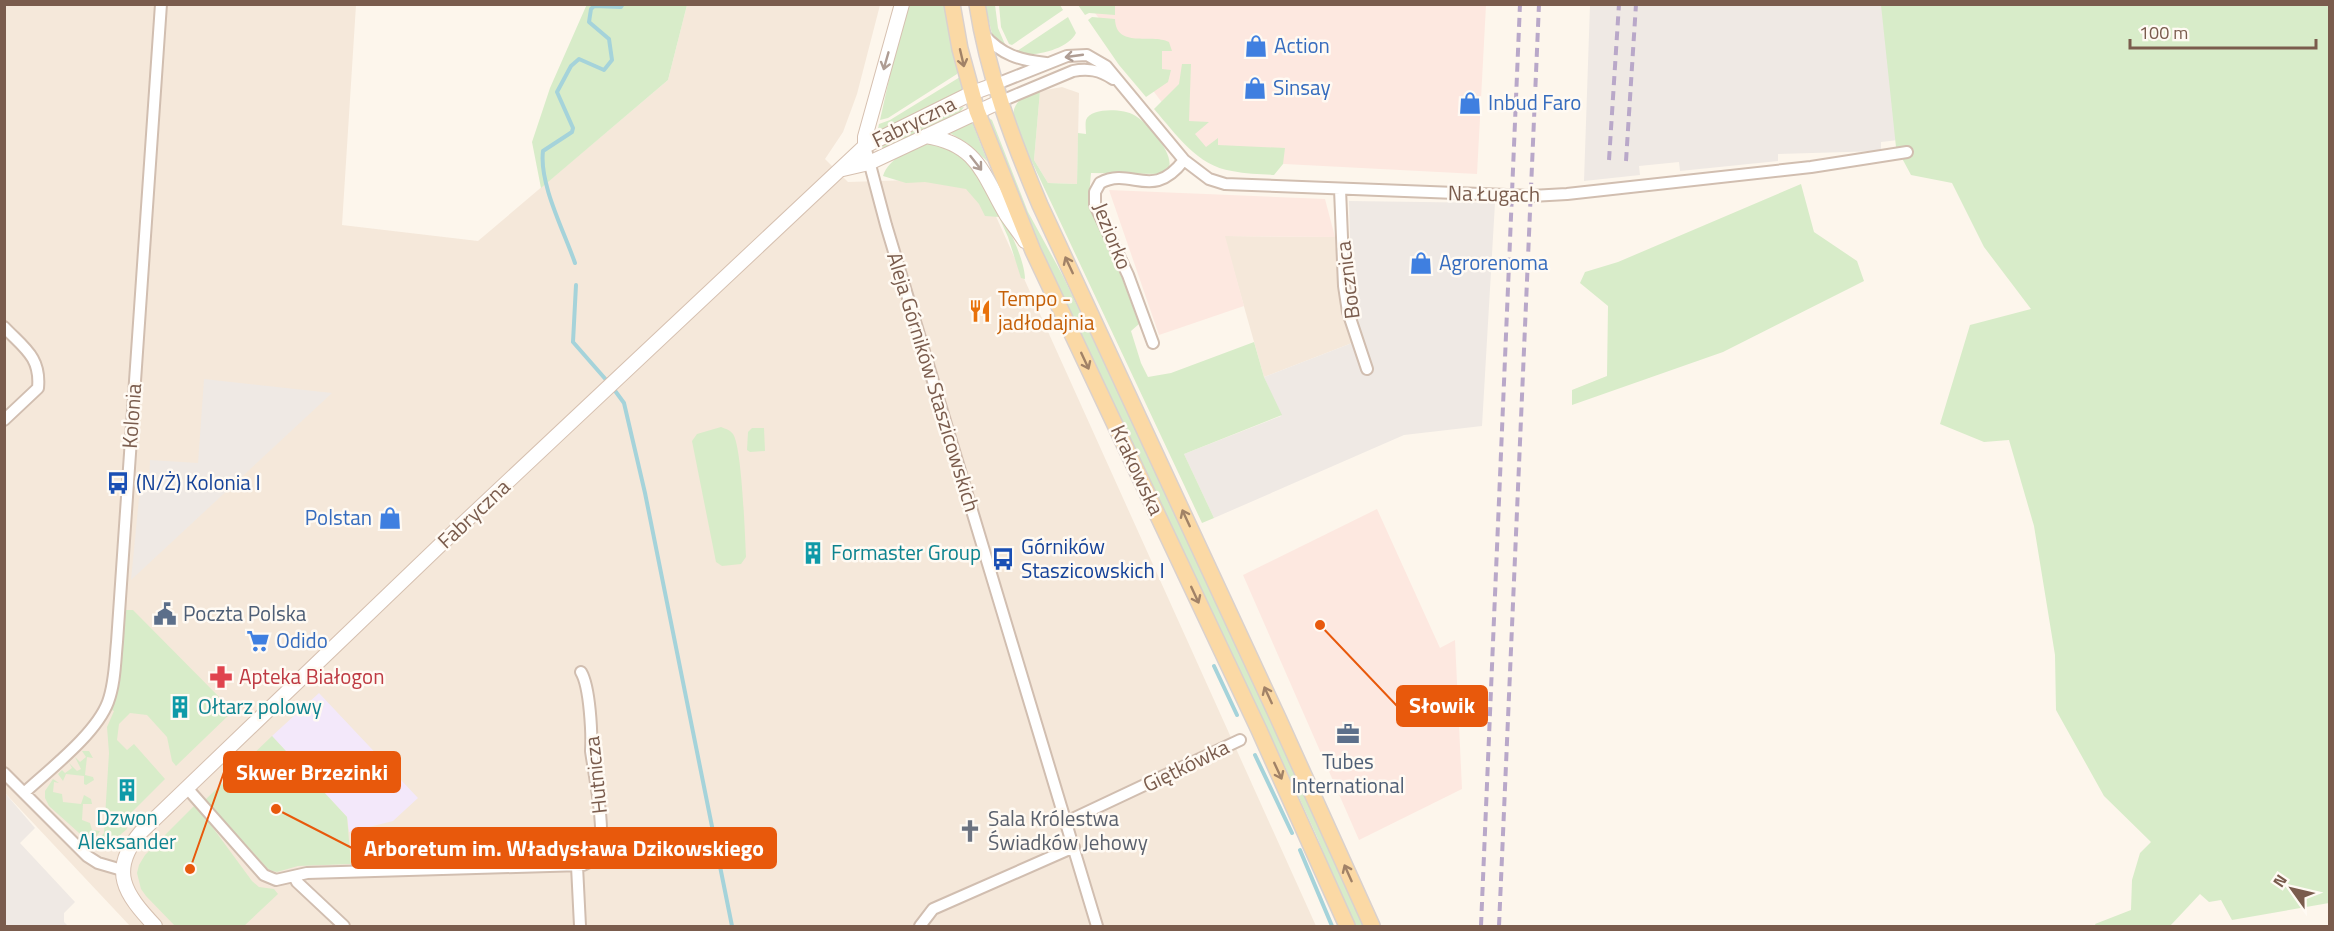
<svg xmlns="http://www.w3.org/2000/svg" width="2334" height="931" font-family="'Titillium Web',sans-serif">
<rect width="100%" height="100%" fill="#fdf6ec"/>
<!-- residential -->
<path fill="#f5e8da" d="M5 5H356L342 225 478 241 668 80 687 5H880L857 94 843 132 825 159 848 182 974 178 994 212 1316 926H130L5 793Z
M1062 87 1079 93 1077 184 1048 183 1034 160 1040 91Z
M1224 236 1335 237 1340 303 1352 343 1264 377Z"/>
<!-- commercial -->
<path fill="#fde8e0" d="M1089 5H1486L1477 174 1205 160Z
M1109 190 1325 199 1335 237 1225 236 1244 306 1159 335Z
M1377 509 1440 648 1455 640 1462 789 1359 840 1243 575Z"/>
<!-- industrial -->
<path fill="#efe9e4" d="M1590 5H1883L1898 140 1881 142V151L1778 154V161L1680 171 1679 162 1639 166 1640 175 1584 181Z
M1349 201 1495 203 1482 426 1404 435 1214 518 1184 454 1281 416 1264 377 1352 343 1362 336 1352 303Z
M204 379 332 393 131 580 139 498 149 484 150 460 198 463Z
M5 793 35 828 20 843 75 902 64 913V922L68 926H5Z"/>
<!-- education -->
<path fill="#f3e8fa" d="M319 693 418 798 393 821 349 832 347 817 272 736Z"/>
<!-- green -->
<path fill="#d8ecc9" d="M587 4 687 5 668 80 541 188 532 142 550 88Z
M909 5H945L958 72 957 74 888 118 880 120 892 66Z
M985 5H995L998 28 1007 49 992 34Z
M999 5H1060L1063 10 1012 45 1009 44 1001 27Z
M1078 5H1115V15L1089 13 1085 15Z
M1881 5H2329V903L2232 920 2221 900 2209 902 2200 894 2170 926H2096L2095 924 2131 910 2132 880 2140 853 2151 842 2104 796 2056 710 2055 655 2034 526 2009 440 1984 442 1940 424 1970 325 2031 309 1984 247 1952 183 1911 175 1896 147Z
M1068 17 1076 33C1068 50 1031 58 1014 53Z
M1092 17 1115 19C1116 49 1151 33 1169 42L1172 51H1162V69L1171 70 1168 82 1146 97 1119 65 1088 20Z
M1182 64H1191L1189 121 1209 122 1195 134 1206 147 1218 138V145L1285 148 1283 164 1274 175C1260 174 1246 174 1232 171 1197 166 1176 134 1154 109L1179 84Z
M960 77 963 90 882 131 878 129 879 124 890 120Z
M1040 91 1034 160 1048 183 1077 184 1078 133 1086 134C1086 130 1085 124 1086 120 1091 107 1124 109 1134 115 1147 122 1174 153 1169 167L1162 174 1091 173 1089 196 1091 209 1121 275 1139 324 1131 331 1141 363 1148 377 1171 373 1254 342 1264 377 1282 415 1184 454 1214 518 1202 523 1032 162C1024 147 1003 117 1019 101 1024 96 1033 94 1040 91Z
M964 107 960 112 883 149 880 146 956 108Z
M989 118 992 120 1028 212 1063 276 1315 809 1364 926H1354L1317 837 1282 760 1020 204 996 143Z
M972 122 987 160V161L967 143 950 133Z
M932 143C937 144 945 144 950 147 977 161 1025 249 1025 279L1021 278 1008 237 999 217 985 216 979 204 966 189 925 182 906 183 883 176C889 157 914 147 932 143Z
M1801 184 1814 232 1857 261 1864 281 1723 352 1572 405V390L1607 376 1608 306 1580 283 1585 272 1618 262Z
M721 427C726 429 730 430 733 434 742 447 745 536 746 557L741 564 722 566 716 562 692 441 697 434Z
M752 428H764L765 451 750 452 747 450 748 432Z
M125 610H133L233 711 176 766 172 761 167 737 147 715 130 713 119 724 117 740 127 750 134 744 165 779 125 819 127 829 105 848 94 845 104 833 109 753 107 727 114 711 112 710 119 679Z
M272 736 347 817 351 864 298 866 277 872 269 870 205 800Z
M82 751H89L93 758 87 757 85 775 93 777 94 780 86 785 84 784V776L66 774 63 781 58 774 62 770 65 773 72 768 69 763 77 771 81 769 75 757 80 762 86 757Z
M53 779 59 783 54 782 53 792 62 794 63 802 81 804 84 795 91 799 92 804H83L82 820 90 823 92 830 100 831 93 842H89L49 806 45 798V791Z
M194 806 202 813 252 881 259 887 274 889 278 894 244 926H175L146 896 141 889 137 873 139 865 145 855Z"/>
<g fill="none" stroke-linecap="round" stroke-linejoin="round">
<!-- stream -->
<path stroke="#a5d3da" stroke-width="4" d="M575 263C564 231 539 184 543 151L572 132 573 128 557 92 571 66 579 59 604 70 612 60 609 39 589 22 591 9 594 6 621 7 623 4
M576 285 573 342 608 382
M613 388 624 403 645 493 732 926
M1214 666 1237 715
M1255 755 1292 833
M1300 850 1332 926"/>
<!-- minor casing -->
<g stroke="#d1beb0" stroke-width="14">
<path id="minor" d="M984 35C1002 55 1019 60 1046 63
M994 85 1067 56 1087 55 1106 66 1184 160 1209 179 1225 184 1531 196 1567 194 1811 167 1907 152
M999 102 1073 71C1088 68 1100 70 1113 79
M865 146 886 225 1097 926
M1340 189 1344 286 1348 312 1367 369
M4 327C24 348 41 357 38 388L4 420
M1153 343 1128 275 1095 205V192L1100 183C1132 166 1152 202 1184 160
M4 773 87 856 98 863 122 870
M187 788 264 875 276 880 307 873 583 865C589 862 595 860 598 854 607 835 594 773 591 751 592 734 590 687 581 672
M24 793C50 769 96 734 108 702 115 683 115 662 117 642L161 4
M1066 822 1240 740
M577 866 580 926
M294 876 297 882 344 926
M920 926 933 909 1074 847"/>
</g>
<!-- secondary casing -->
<g stroke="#d6c0b0" stroke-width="16">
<path id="secondary" d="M926 136C978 144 983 175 1006 214 1012 223 1019 232 1025 241
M865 146V137L902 4
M843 169 869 163 999 102
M155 926C125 894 108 871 141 832L437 548 865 146 972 93 994 85"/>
</g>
<!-- primary casing -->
<g stroke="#dad1cd" stroke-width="18">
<path id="primary" d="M952 4 960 49 977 111 1033 251 1259 730 1347 926
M977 4C988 75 1012 139 1040 205L1279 720 1372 926"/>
</g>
<!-- minor -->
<use href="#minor" stroke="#fff" stroke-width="10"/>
<!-- secondary -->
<use href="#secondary" stroke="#fff" stroke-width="14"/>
<!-- primary -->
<use href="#primary" stroke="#fbd9a5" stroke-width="15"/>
<!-- rail -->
<path stroke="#b9a8c9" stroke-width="4" stroke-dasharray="9 6" stroke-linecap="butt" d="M1609 160 1619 4
M1626 161 1636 4
M1481 926 1520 4
M1499 926 1539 4"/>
</g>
<!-- one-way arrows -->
<defs><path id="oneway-shaft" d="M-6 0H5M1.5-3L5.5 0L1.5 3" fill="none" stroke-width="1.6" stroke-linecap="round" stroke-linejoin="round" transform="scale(1.5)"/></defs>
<g stroke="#af9d94">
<use href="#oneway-shaft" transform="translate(1074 56) rotate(172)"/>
<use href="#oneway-shaft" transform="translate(886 61) rotate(106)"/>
<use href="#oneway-shaft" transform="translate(976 163) rotate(52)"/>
</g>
<g stroke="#a18267">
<use href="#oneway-shaft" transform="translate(962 58) rotate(77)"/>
<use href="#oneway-shaft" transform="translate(1069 265) rotate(-115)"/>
<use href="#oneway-shaft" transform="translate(1085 361) rotate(65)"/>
<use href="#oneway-shaft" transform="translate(1186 518) rotate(-115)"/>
<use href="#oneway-shaft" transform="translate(1195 595) rotate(65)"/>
<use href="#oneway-shaft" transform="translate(1268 695) rotate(-115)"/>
<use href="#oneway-shaft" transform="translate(1278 771) rotate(65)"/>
<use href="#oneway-shaft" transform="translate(1348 873) rotate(-114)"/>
</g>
<!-- icons -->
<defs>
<g id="shop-bare" transform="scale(1.8)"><path d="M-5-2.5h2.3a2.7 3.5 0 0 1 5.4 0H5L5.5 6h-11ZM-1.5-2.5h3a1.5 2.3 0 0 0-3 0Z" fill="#3f7fe0" stroke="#fffaf3" stroke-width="2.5" paint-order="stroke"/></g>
<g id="restaurant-bare" transform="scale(1.8)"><path d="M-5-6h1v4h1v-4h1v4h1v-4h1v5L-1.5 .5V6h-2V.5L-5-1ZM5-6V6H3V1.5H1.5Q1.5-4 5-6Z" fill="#e8710a" stroke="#fffaf3" stroke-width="2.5" paint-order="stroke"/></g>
<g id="bus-bare" transform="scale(1.8)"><path d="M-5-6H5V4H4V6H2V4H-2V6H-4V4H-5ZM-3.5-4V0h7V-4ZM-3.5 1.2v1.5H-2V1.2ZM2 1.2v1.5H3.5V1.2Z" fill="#1a4fb4" stroke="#fffaf3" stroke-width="2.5" paint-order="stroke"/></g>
<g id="building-bare" transform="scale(1.8)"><path d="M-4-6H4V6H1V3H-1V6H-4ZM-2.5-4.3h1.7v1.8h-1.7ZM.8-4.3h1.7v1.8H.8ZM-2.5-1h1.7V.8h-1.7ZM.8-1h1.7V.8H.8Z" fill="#0f9aa8" stroke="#fffaf3" stroke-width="2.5" paint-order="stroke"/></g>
<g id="civic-bare" transform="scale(1.8)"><path d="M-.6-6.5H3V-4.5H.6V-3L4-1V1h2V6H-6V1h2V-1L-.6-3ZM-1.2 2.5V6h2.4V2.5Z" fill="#5c6f8a" stroke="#fffaf3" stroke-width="2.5" paint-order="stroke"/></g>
<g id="supermarket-bare" transform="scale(1.8)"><path d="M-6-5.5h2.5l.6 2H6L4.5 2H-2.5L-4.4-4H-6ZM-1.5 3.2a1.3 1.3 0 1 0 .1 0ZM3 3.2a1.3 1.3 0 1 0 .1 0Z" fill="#3f7fe0" stroke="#fffaf3" stroke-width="2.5" paint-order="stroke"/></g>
<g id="pharmacy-bare" transform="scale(1.8)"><path d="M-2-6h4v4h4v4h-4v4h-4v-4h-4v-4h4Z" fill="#e0444e" stroke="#fffaf3" stroke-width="2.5" paint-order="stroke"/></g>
<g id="office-bare" transform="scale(1.8)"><path d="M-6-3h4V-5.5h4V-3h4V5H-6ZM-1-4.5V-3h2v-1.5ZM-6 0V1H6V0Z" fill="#5c6f8a" stroke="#fffaf3" stroke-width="2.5" paint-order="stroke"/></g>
<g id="church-bare" transform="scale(1.8)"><path d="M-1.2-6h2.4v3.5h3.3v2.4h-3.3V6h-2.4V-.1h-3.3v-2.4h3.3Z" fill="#6b7280" stroke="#fffaf3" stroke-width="2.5" paint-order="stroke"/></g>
</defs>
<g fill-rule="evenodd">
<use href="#shop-bare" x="1256" y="46"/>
<use href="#shop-bare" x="1255" y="88"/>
<use href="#shop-bare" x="1470" y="103"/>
<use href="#shop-bare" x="1421" y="263"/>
<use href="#restaurant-bare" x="980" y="311"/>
<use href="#bus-bare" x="118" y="483"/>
<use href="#shop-bare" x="390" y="518"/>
<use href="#building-bare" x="813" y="553"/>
<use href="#bus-bare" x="1003" y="559"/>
<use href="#civic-bare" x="165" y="614"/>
<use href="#supermarket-bare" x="258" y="641"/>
<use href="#pharmacy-bare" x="221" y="677"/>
<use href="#building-bare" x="180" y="707"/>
<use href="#office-bare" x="1348" y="734"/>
<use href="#building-bare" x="127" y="790"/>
<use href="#church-bare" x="970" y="831"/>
</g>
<g text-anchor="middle" stroke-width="5" stroke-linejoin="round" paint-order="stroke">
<!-- shop labels -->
<g font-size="21" fill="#366cbe" stroke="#fffaf3" text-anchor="start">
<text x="1274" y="53">Action</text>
<text x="1273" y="95">Sinsay</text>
<text x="1488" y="110">Inbud Faro</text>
<text x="1439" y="270">Agrorenoma</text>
<text x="372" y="525" text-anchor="end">Polstan</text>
<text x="276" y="648">Odido</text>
</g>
<!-- street labels -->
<g font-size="21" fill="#7a5c4d" stroke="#fffaf3">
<text transform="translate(914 122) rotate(-26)" y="7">Fabryczna</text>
<text transform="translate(1494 194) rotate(1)" y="7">Na Ługach</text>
<text transform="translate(1112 236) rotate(68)" y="7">Jeziorko</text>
<text transform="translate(1348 280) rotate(-97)" y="7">Bocznica</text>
<text transform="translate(933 382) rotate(73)" y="7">Aleja Górników Staszicowskich</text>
<text transform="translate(132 416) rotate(-86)" y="7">Kolonia</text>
<text transform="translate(1137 470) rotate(65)" y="7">Krakowska</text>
<text transform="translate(474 514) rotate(-43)" y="7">Fabryczna</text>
<text transform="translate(1186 766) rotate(-26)" y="7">Giętkówka</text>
<text transform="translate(596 775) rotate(-96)" y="7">Hutnicza</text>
</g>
<!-- food labels -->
<g font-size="21" fill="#c56008" stroke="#fffaf3" text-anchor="start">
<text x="998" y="306">Tempo -<tspan x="998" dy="24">jadłodajnia</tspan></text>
</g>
<!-- transit labels -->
<g font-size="21" fill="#164399" stroke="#fffaf3" text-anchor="start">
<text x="136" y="490">(N/Ż) Kolonia I</text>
<text x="1021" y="554">Górników<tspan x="1021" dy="24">Staszicowskich I</tspan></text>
</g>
<!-- culture labels -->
<g font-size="21" fill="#0d838f" stroke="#fffaf3" text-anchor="start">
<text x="831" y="560">Formaster Group</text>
<text x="198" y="714">Ołtarz polowy</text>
<text x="127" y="825" text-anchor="middle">Dzwon<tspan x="127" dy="24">Aleksander</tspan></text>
</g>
<!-- service labels -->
<g font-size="21" fill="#4e5e75" stroke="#fffaf3" text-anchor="start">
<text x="183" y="621">Poczta Polska</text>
<text x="1348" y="769" text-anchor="middle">Tubes<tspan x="1348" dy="24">International</tspan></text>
</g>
<!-- health labels -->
<g font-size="21" fill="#be3a42" stroke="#fffaf3" text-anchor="start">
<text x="239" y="684">Apteka Białogon</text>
</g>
<!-- worship labels -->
<g font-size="21" fill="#5b616d" stroke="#fffaf3" text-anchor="start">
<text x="988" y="826">Sala Królestwa<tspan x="988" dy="24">Świadków Jehowy</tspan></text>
</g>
</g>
<!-- callouts -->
<path fill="none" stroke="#e8590c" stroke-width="2" d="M1320 625L1397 706M190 869L224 772M276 809L352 848"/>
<g fill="#e8590c" stroke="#fffaf3" stroke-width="2">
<circle cx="1320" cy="625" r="6"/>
<circle cx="190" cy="869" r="6"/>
<circle cx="276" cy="809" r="6"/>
</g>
<g fill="#e8590c" stroke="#e8590c" stroke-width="2">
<rect x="1397" y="686" width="90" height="40" rx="6"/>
<rect x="224" y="752" width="176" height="40" rx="6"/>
<rect x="352" y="828" width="424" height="40" rx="6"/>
</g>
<g font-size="22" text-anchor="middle" font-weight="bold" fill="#fff">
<text x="1442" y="713">Słowik</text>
<text x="312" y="780">Skwer Brzezinki</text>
<text x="564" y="856">Arboretum im. Władysława Dzikowskiego</text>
</g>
<!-- border -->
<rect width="2334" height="931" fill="none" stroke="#7a5c4d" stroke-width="12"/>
<!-- north arrow -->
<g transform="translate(2292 889) rotate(304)" stroke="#fffaf3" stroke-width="4.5" paint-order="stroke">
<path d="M0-4.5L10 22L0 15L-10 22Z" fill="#7a5c4d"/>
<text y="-9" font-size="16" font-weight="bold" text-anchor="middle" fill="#7a5c4d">N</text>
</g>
<!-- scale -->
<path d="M2130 39v9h186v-9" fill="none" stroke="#7a5c4d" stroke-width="3"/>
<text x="2139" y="39" font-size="18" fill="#7a5c4d" stroke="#fffaf3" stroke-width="4.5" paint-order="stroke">100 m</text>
</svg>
